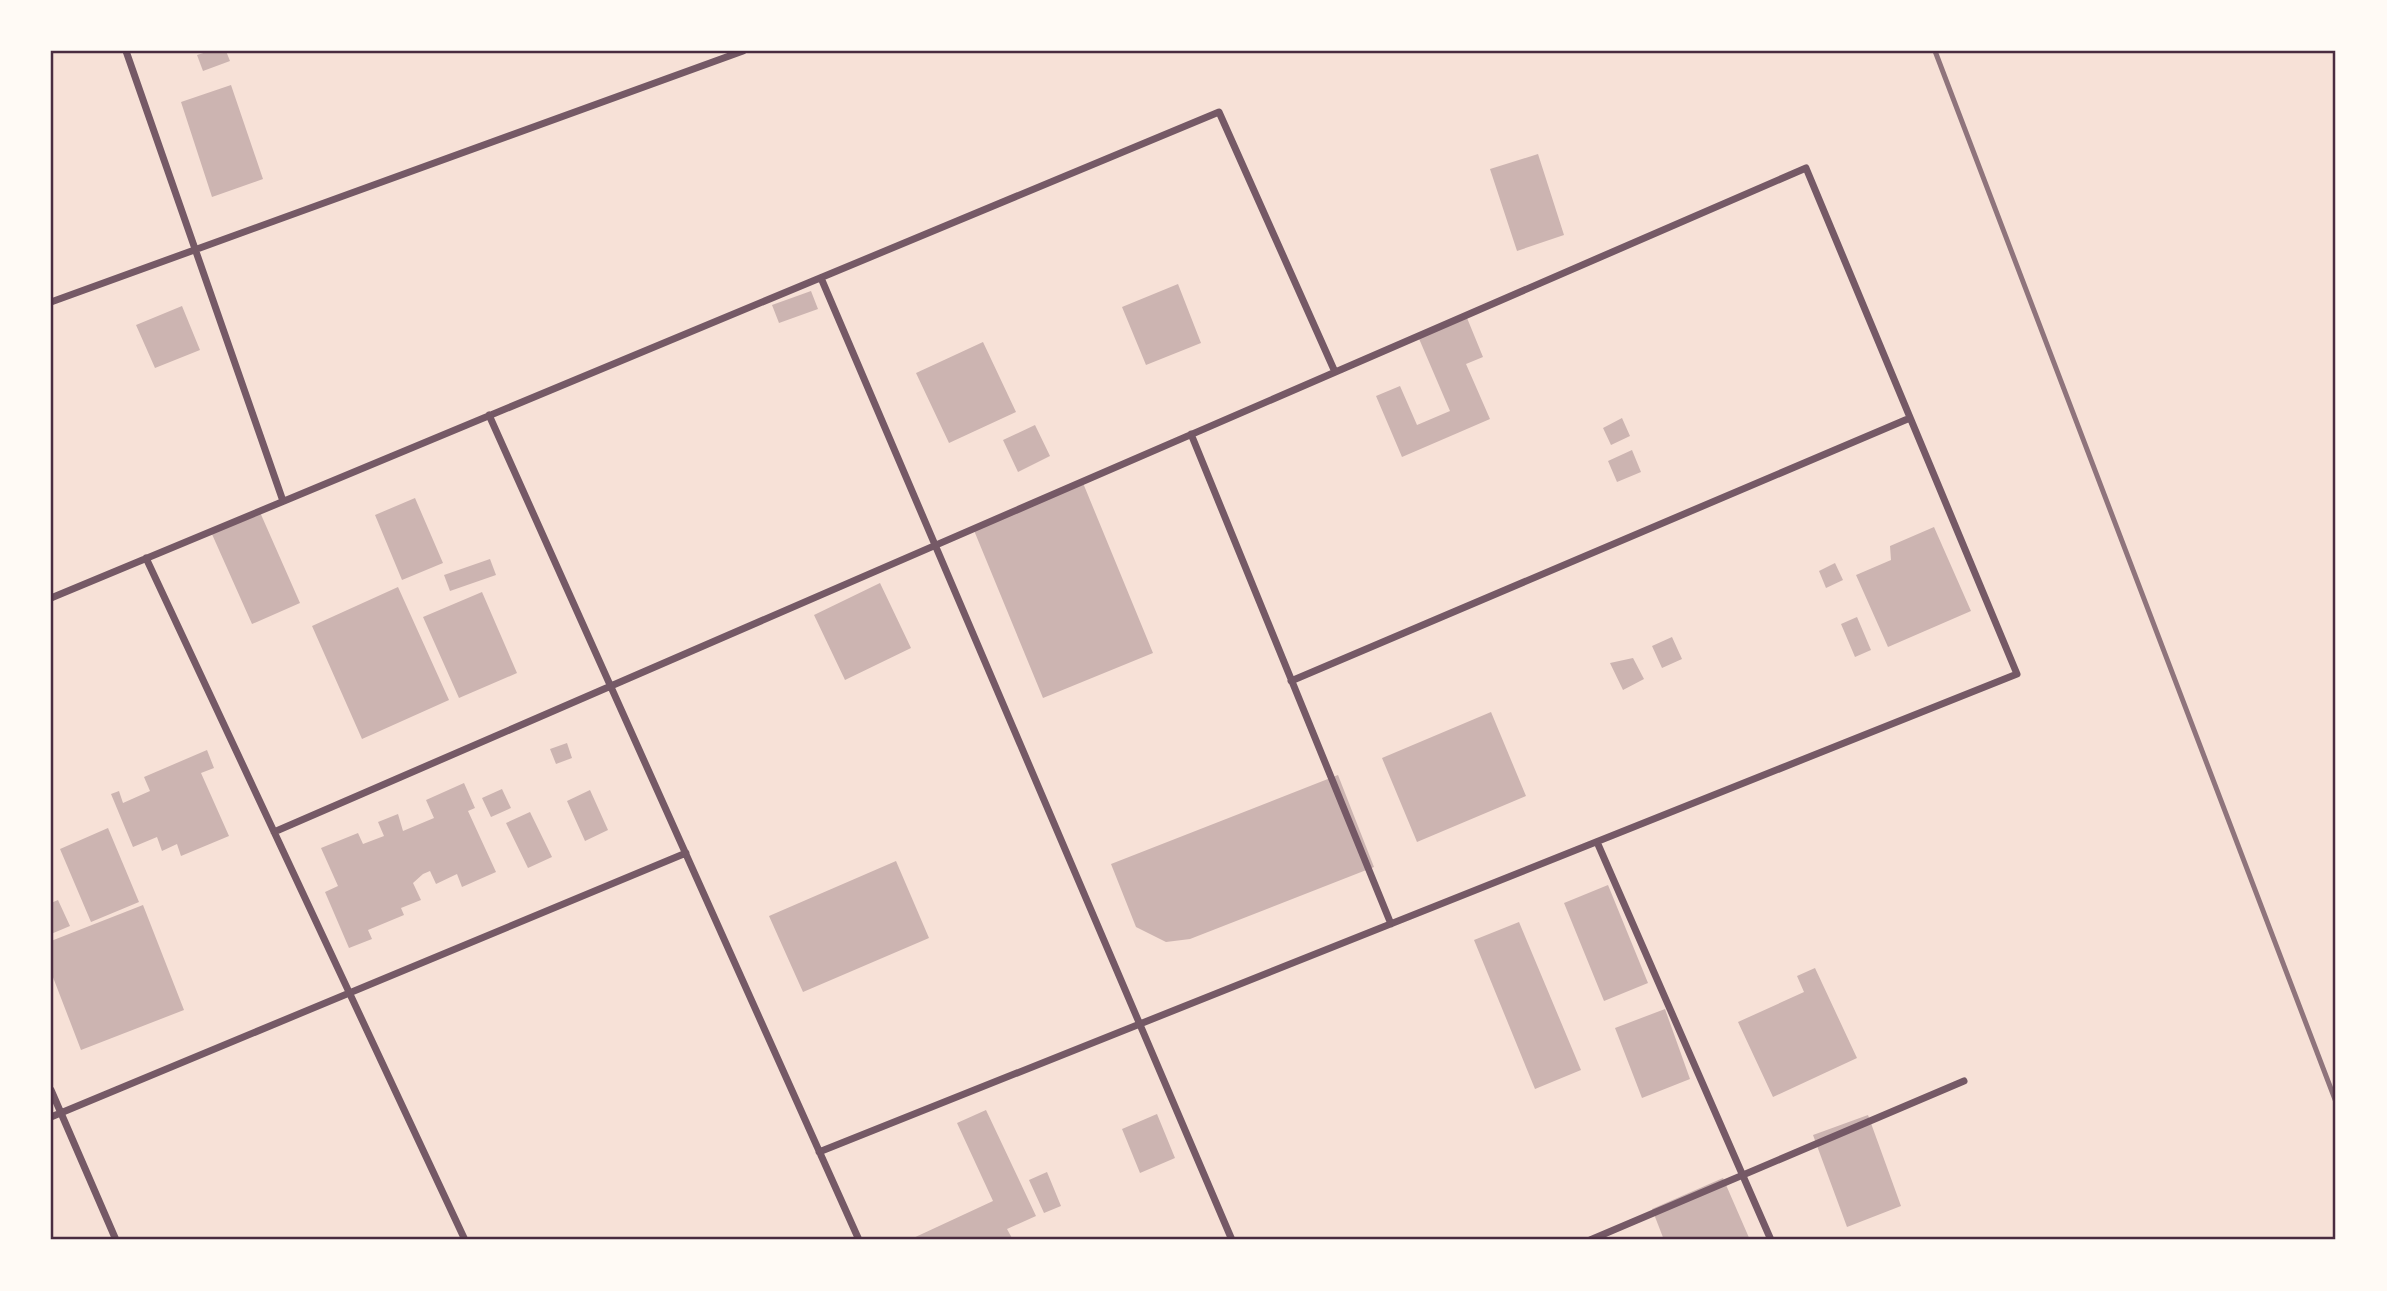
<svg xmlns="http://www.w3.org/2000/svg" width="2387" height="1291" font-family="Commissioner,sans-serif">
<rect width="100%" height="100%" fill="#f7e1d7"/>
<!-- building -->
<path fill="#ccb4b1" d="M210 51H226L230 61 203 71 197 55Z
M231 85 263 179 212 197 181 102Z
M1538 154 1564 235 1517 251 1490 169Z
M1178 284 1201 343 1146 365 1122 307Z
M811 291 818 309 779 323 772 305Z
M182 306 200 350 155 368 136 325Z
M1465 313 1483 357 1466 364 1490 419 1402 457 1376 396 1400 386 1417 425 1450 411 1417 334Z
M983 342 1016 412 949 443 916 373Z
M1622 418 1630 436 1611 445 1603 428Z
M1035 425 1050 456 1018 472 1003 440Z
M1632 450 1641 472 1617 482 1608 461Z
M1083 483 1153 653 1043 698 973 528Z
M415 498 443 563 402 580 375 515Z
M259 510 300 603 252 624 211 532Z
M1934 527 1971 611 1888 647 1856 575 1891 560 1890 546Z
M490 559 496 575 450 591 444 575Z
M1835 563 1843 580 1826 588 1819 571Z
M880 583 911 648 845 680 814 615Z
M398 587 449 700 362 739 312 626Z
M482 592 517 673 459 698 423 617Z
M1857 617 1871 650 1855 657 1841 624Z
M1672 637 1682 659 1662 668 1652 646Z
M1633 658 1644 679 1623 690 1610 663Z
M1491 712 1526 796 1417 842 1382 758Z
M567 743 572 758 556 764 550 749Z
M207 750 214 768 201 773 229 836 181 856 177 844 162 851 157 837 133 847 111 794 119 791 123 803 150 791 144 777Z
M1338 775 1374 867 1190 939 1166 942 1136 927 1111 864Z
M464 783 475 808 468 811 496 872 462 887 457 874 436 884 430 871 423 874 413 883 421 900 401 908 404 915 368 930 372 939 349 948 325 892 338 886 321 848 358 833 363 844 384 836 378 822 398 814 403 831 434 818 426 800Z
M502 789 511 808 491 817 482 798Z
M590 790 608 830 585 841 567 801Z
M530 812 552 857 528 868 506 823Z
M108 828 139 902 91 922 60 849Z
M896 861 929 938 803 992 769 916Z
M1608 885 1648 983 1604 1001 1564 903Z
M58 900 70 926 51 934V903Z
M143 905 184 1010 81 1050 51 972V941Z
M1519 922 1581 1070 1535 1089 1474 940Z
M1815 968 1857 1058 1773 1097 1738 1022 1804 992 1797 976Z
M1665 1009 1690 1079 1642 1098 1615 1028Z
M986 1110 1036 1216 1007 1229 1013 1240H909L993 1201 957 1123Z
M1157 1114 1175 1158 1140 1173 1122 1129Z
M1868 1115 1901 1206 1847 1227 1813 1135Z
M1047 1172 1061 1206 1044 1213 1029 1180Z
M1723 1178 1750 1240H1664L1652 1209Z"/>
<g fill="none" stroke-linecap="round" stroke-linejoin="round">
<!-- minor -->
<path stroke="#755966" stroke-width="7" d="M126 51 283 501
M821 278 1232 1240
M51 302 743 51
M489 415 859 1240
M1191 434 1391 924
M146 558 465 1240
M51 598 1219 112 1335 372
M1291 681 1910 418
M274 832 1806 168 2017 674 819 1152
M1597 842 1771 1240
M51 1090 116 1240
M51 1117 686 853
M1590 1240 1964 1081"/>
<!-- rail -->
<path stroke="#8f747c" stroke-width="5" d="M1935 51 2336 1102"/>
</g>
<!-- border -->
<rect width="2387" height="1291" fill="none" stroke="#fffaf5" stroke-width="105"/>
<rect x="52" y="52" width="2282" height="1186" fill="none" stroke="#4a2c40" stroke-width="2.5"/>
</svg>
